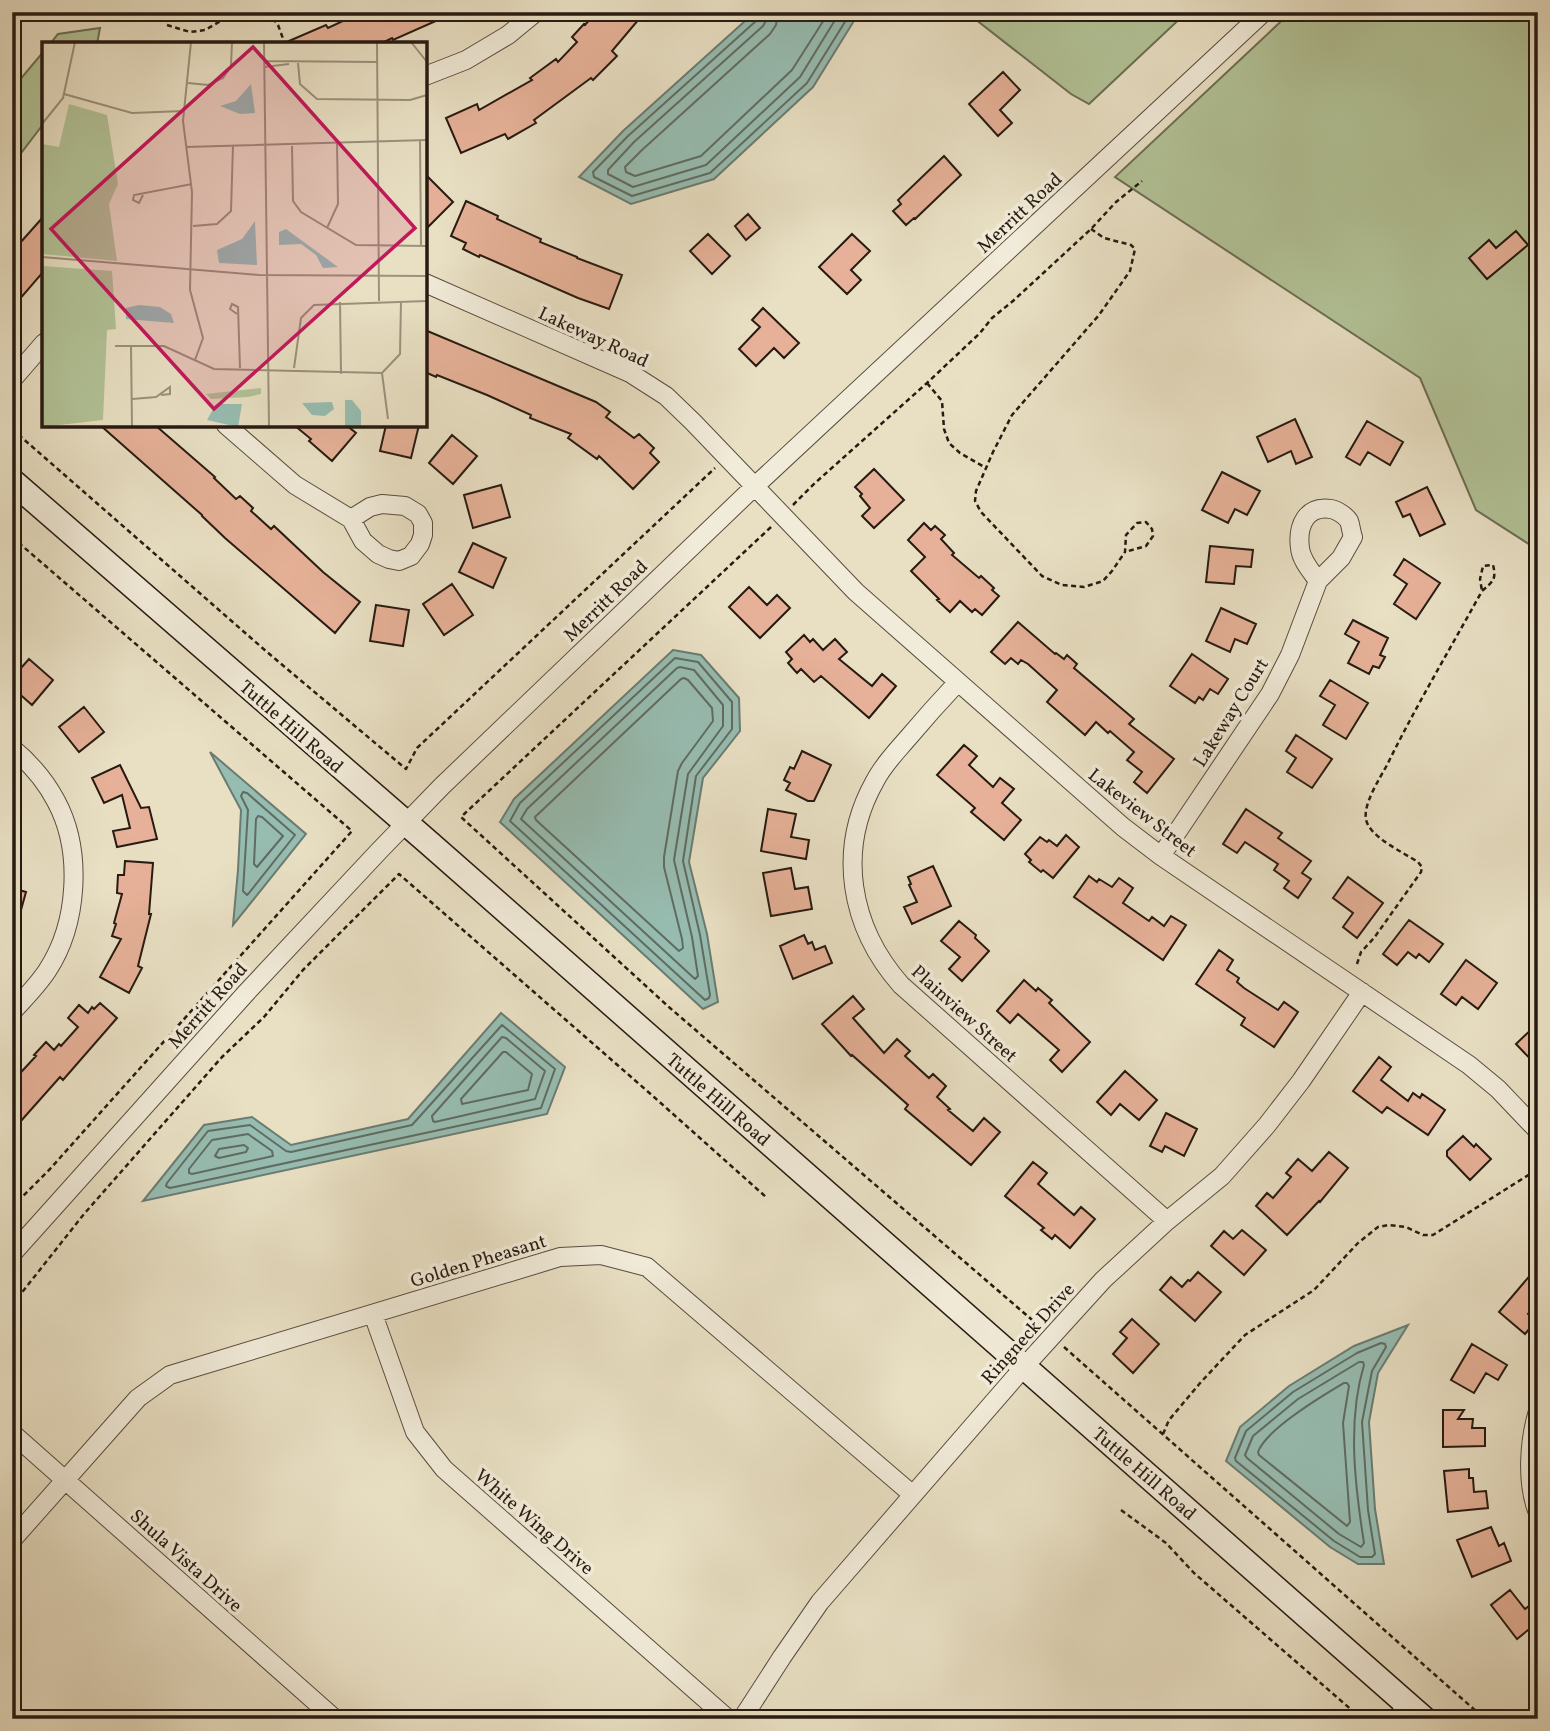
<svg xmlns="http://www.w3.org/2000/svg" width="1550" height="1731" font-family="Vollkorn,serif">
<rect width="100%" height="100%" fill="#e9e0c4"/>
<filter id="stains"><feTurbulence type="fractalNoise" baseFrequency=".00286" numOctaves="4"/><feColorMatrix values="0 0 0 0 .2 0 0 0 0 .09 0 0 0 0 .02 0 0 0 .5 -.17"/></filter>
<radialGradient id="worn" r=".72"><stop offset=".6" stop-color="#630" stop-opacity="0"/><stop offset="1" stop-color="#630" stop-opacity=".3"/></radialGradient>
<!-- green -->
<path fill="#b2c397" stroke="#6c6e54" stroke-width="2" d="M966 12H1187L1089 104 1071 94Z
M1291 12H1538V550L1476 510 1420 378 1115 177Z
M100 28 97 44H50L58 34Z
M44 51V123L12 165V89Z"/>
<!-- water -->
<path fill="#97bdb2" stroke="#6a7c72" stroke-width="2" d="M755 12H853L857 16 813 87 714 179 631 204 579 177 623 131Z
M673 650 701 655 739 698 740 731 703 778 689 862 707 934 718 1002 703 1009 500 822 514 799Z
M210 752 306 834 233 925 238 870 241 810Z
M501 1013 565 1067 547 1114 143 1201 204 1125 252 1117 291 1145 408 1119Z
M1408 1325 1378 1373 1369 1422 1375 1509 1384 1564H1358L1330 1547 1226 1461 1240 1427 1289 1386 1354 1346Z"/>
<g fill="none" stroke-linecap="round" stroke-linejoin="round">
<!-- shore -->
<path stroke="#5f6c62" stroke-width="2" d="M759 12 756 21 628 136 593 172 594 177 632 196 710 173 807 83 848 17 849 12
M768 12 767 19 763 26 634 142 608 170V174L633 187 706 165 800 77 840 12
M778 12 776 25 770 34 642 150 625 167 626 172 635 176 701 156 792 70 829 12
M675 658 698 662 732 702V729L696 776 683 861 700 935 710 995 709 998 705 1000 510 821 520 803Z
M680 667 694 670 723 705V726L688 774 674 860 692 937 698 976 695 979 521 819 527 809 677 668Z
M684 678 688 680 712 708 713 721 682 763 678 771 664 857V867L682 939 683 948 679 951 536 820 535 817 681 679Z
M243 792 247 793 295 835 249 893 247 895 243 891 248 810 241 796Z
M258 816 262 817 283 836 257 867 254 864 256 819Z
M502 1025 555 1069 541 1108 170 1188 166 1186 167 1183 208 1131 250 1125 286 1151 291 1152 412 1125Z
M502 1037 506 1038 545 1071 535 1099 435 1122 433 1121 432 1116Z
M503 1052H506L532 1074 528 1090 462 1104 461 1099Z
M248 1134 272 1151 273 1156 192 1174 189 1173V1169L212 1140Z
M244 1145 248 1148 246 1152 219 1158 215 1156 219 1149Z
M1381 1343 1385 1344 1386 1347 1372 1371 1362 1422 1368 1510 1375 1554 1372 1557H1360L1334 1541 1236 1461 1235 1458 1246 1431 1293 1392 1357 1353Z
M1359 1362H1363L1364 1365C1347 1421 1355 1486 1364 1543L1361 1547 1339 1534 1247 1458 1245 1455 1253 1436 1298 1399Z
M1344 1383H1347L1349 1386 1343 1423 1350 1522 1347 1526 1259 1455 1258 1452C1266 1429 1322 1396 1344 1383Z"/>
</g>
<!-- building -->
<path fill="#e6b198" stroke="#271a11" stroke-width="2" d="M362 12H456L393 40 392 38 380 44H282L326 25 328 28Z
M596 12H645L612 51 617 56 593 80 591 78 534 120 536 123 508 139 505 134 461 153 446 118 477 104 479 110 532 80 530 78 556 59 558 62 577 42 572 37 584 24 585 25Z
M1003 72 1020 90 1000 110 1012 123 998 136 969 104Z
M944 156 961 175 915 219 914 218 906 225 893 211 901 204 898 200Z
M425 174 453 202 425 230Z
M466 201 498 216 497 219 541 239 540 242 577 257V258L622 275 609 309 578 298 480 255 479 257 463 249 466 243 451 236Z
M748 214 760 228 746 240 735 226Z
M44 216V271L12 308V252Z
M1516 231 1528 245 1487 279 1469 258 1489 240 1496 248Z
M708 234 730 256 712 274 690 251Z
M852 234 870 251 851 270 861 280 847 294 819 267Z
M763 308 799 343 784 358 774 348 756 366 739 349 760 327 752 320Z
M425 330 596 402 610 412 606 417 634 438 639 434 654 448 650 453 659 462 633 489 599 456 597 459 568 438 571 434 530 418 531 415 487 395 437 375 436 377 425 372Z
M1295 419 1312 457 1296 464 1291 451 1268 462 1257 437Z
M1367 421 1403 442 1390 465 1368 452 1360 465 1346 457Z
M100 425H155L215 477 214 478 236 499 240 496 253 508 251 511 271 529 274 526 323 572 360 602 335 633 225 538 202 516V515Z
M294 425H346L356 433 332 461 309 441 311 439Z
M386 425H419L411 458 380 451Z
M452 435 477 456 453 484 429 463Z
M874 469 904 500 874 528 862 516 870 508 860 496 862 494 855 487Z
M1222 472 1260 491 1247 515 1235 509 1228 523 1202 510Z
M501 485 510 517 473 528 464 495Z
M1427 487 1445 524 1420 536 1410 514 1403 517 1396 502Z
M924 523 931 530 935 526 945 535 941 539 954 553 952 555 979 578 981 576 994 588 992 590 999 596 982 615 975 609 972 612 960 601 950 612 937 600 939 599 911 571 925 557 908 540Z
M473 543 506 558 493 588 459 572Z
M1210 546 1253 550 1251 567 1236 566 1234 584 1206 582Z
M1404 559 1440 583 1416 619 1394 604 1407 584 1394 575Z
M452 584 473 615 444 635 423 604Z
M749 587 767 605 777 595 790 608 760 638 729 607Z
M376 605 409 610 403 646 370 641Z
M1221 608 1256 624 1247 644 1235 639 1230 652 1206 641Z
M1353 620 1388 638 1380 655 1385 657 1379 668 1373 666 1369 674 1348 663 1359 642 1345 634Z
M1018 622 1055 654 1056 653 1064 659 1067 655 1077 664 1074 668 1134 719 1129 724 1174 759 1147 793 1134 782 1142 772 1127 760 1134 752 1110 731 1108 733 1096 722 1085 735 1047 702 1057 690 1028 664 1021 660 1018 664 1011 658 1005 664 991 652Z
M804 635 810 642 813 639 823 650 835 639 847 652 839 659 872 686 882 674 896 686 869 718 821 676 814 682 801 669 797 673 788 663 792 659 786 652Z
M1192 654 1228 679 1218 694 1210 689 1203 700 1199 697 1195 703 1170 686Z
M29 659 53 680 32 705 15 690 20 684 13 677Z
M1330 680 1368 703 1346 739 1323 725 1335 705 1320 696Z
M84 707 104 732 79 752 59 727Z
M1296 735 1332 759 1312 788 1287 772 1296 758 1286 751Z
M964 745 977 756 969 765 993 787 1000 778 1014 789 1002 803 1021 820 1004 840 971 812 975 808 937 775Z
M802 751 831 765 814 801H808L786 790 790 783 784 780 790 767 794 769Z
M120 765 141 808 149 807 157 839 117 847 113 831 130 828 122 795 104 803 92 778Z
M768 809 796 814 791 837 809 840 806 859 761 851Z
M1246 809 1282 833 1278 838 1311 861 1302 873 1311 879 1298 898 1284 888 1289 881 1274 870 1278 864 1245 842 1237 853 1223 844Z
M1066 835 1079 847 1053 878 1043 870 1041 872 1029 862 1031 860 1025 854 1040 837 1047 842 1049 840 1057 846Z
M125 861 153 863 149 914H151L138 966 142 968 129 993 100 977 121 939 112 936 116 924 114 923 122 894 117 893 118 875H124Z
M933 866 951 906 912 924 904 907 917 902 909 885 911 884 908 877Z
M791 868 795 889 808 887 812 909 771 916 763 873Z
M1089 876 1097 882 1099 879 1112 887 1119 878 1133 888 1123 903 1149 921 1152 917 1164 926 1171 916 1186 925 1163 960 1074 897Z
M1348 877 1383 903 1357 938 1343 927 1353 913 1333 898Z
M12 888 26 892 16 928H12Z
M1409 920 1443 944 1429 962 1419 954 1416 958 1408 952 1397 965 1383 954Z
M959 921 976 935 975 938 989 951 962 981 949 969 960 957 941 941Z
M804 935 808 944 812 942 815 950 825 946 832 963 793 979 780 946Z
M1219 950 1233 960 1227 970 1239 978 1237 982 1244 988 1278 1010 1284 1002 1298 1012 1274 1047 1241 1025 1245 1018 1196 984Z
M1466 960 1497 983 1478 1009 1462 997 1456 1005 1441 994Z
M1024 980 1036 991 1038 988 1052 1000 1049 1003 1090 1042 1062 1072 1050 1060 1059 1050 1018 1014 1010 1023 997 1011Z
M853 996 864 1009 853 1018 884 1053 897 1039 910 1051 905 1056 929 1078 933 1074 946 1086 937 1097 950 1109 948 1110 973 1131 984 1118 1000 1132 971 1165 905 1109 908 1105 852 1055 851 1056 822 1024Z
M100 1003 117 1018 63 1080 60 1077 12 1131V1082L36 1056 34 1055 46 1042 54 1050 59 1044 61 1046 78 1027 68 1018 79 1005 88 1013 92 1007 94 1009Z
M1538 1023V1067L1516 1044Z
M1379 1057 1391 1067 1381 1080 1408 1101 1413 1093 1420 1098 1422 1094 1445 1110 1428 1135 1387 1107 1382 1113 1353 1091Z
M1125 1071 1157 1100 1139 1120 1120 1104 1111 1115 1097 1102Z
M1166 1113 1197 1129 1184 1156 1165 1146 1162 1152 1150 1146Z
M1463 1136 1474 1147 1476 1144 1491 1159 1470 1180 1447 1156V1151Z
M1329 1152 1348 1168 1320 1202 1319 1201 1287 1235 1256 1206 1267 1193 1273 1198 1291 1177 1286 1173 1298 1159 1312 1171Z
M1033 1162 1047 1173 1038 1184 1074 1215 1081 1207 1095 1219 1070 1248 1055 1235 1052 1239 1041 1230 1044 1228 1005 1196Z
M1242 1230 1266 1250 1244 1275 1211 1246 1224 1231 1233 1239Z
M1538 1266V1302L1528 1314 1536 1321 1525 1334 1499 1312Z
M1198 1272 1221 1292 1195 1321 1160 1290 1171 1277 1182 1287 1188 1280 1190 1281Z
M1132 1319 1159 1344 1133 1373 1113 1354 1127 1338 1120 1332Z
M1472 1344 1507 1365 1498 1380 1486 1373 1474 1393 1451 1380Z
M1443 1410H1464L1458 1419H1473L1472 1428H1485V1446L1443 1447Z
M1469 1469V1478H1473L1474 1492 1486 1491 1488 1508 1448 1512 1444 1471Z
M1491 1527 1499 1546 1504 1543 1511 1561 1472 1577 1457 1540Z
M1510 1590 1525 1609 1538 1599V1622L1517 1639 1491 1605Z"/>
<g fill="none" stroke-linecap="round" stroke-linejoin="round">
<!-- minor casing -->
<g stroke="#584c3e" stroke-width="20">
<path id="minor" d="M425 76 466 60 508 35 536 12
M425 283 630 373 666 396 693 422 856 592 1123 827 1161 856 1469 1065 1498 1089 1538 1131
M12 380 44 343
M226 425 295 485 351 519 363 541 378 554 389 559 399 561 411 556 420 544 423 535V523L418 514 405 506 382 504 370 507 351 519
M958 682C941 700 924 719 908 738 896 752 883 765 875 781 836 850 850 927 901 985L1167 1221
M12 748C30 763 45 780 56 801 83 851 78 924 47 971 37 986 24 999 12 1012
M1161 856 1270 694 1290 655 1318 581 1341 558 1353 537C1351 532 1351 526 1349 521 1346 516 1337 510 1331 509 1306 505 1297 526 1300 548 1301 560 1311 571 1318 581
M12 1254 246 993 379 851 442 786 754 487 1264 12
M373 1314 415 1432 444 1469 728 1719
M1538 1411C1529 1441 1526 1483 1538 1513
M12 1433 335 1719
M12 1540 138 1398 170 1375 560 1257 601 1255 647 1267 913 1495
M742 1719 782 1657 820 1602 1024 1367 1103 1280 1167 1221 1222 1176 1267 1125 1301 1081 1362 992
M1396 1719 1408 1705"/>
</g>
<!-- secondary casing -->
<g stroke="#271a11" stroke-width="27">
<path id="secondary" d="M12 481 429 843 1424 1719"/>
</g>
<!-- path -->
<path stroke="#271a11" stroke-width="2.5" stroke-dasharray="5 3.5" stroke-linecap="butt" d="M267 12 278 25 285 44
M167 25 190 32 205 30 236 12
M1091 229 1104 238 1131 245 1135 249 1130 271 1099 315 1012 415 993 452 976 491 975 501 981 512 1042 576 1062 585 1084 587 1103 581 1112 571 1125 552 1126 535 1137 523 1146 522 1152 529 1153 536 1146 546 1125 552
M927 383 942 401 944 429 949 443 960 453 986 468
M12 429 267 652 406 769 417 748 715 468
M793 505 815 483 927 383 980 333 992 318 1013 301 1091 229 1116 202 1142 181
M771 527 461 817 670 1008 1038 1325
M12 537 352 831 50 1169 12 1207
M1357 964 1361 952 1374 938 1421 872 1422 867 1418 862C1404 853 1368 836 1366 819 1363 804 1380 778 1387 765 1416 706 1450 649 1482 591 1492 582 1497 580 1493 565L1483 566 1480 579 1482 591
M12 1305 84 1214 222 1057 264 1017 303 970 399 874 654 1097 766 1197
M1064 1347 1485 1719
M1163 1434 1169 1420 1201 1382 1245 1335 1314 1290 1358 1243 1378 1227 1388 1225 1406 1227 1423 1235H1433L1538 1169
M1121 1510 1166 1543 1194 1573 1362 1719"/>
<!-- minor -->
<use href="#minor" stroke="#f1ebd9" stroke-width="18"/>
<!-- secondary -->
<use href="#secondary" stroke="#f1ebd9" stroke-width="24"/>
</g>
<g text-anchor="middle" stroke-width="7" stroke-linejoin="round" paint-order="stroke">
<!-- street labels -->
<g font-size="19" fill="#271a11" stroke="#f1ebd9">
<text transform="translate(1019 212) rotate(-43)" y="7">Merritt Road</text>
<text transform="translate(594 336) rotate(25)" y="7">Lakeway Road</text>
<text transform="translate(605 600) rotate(-44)" y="7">Merritt Road</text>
<text transform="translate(1230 712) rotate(-58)" y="7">Lakeway Court</text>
<text transform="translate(292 726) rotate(41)" y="7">Tuttle Hill Road</text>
<text transform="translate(1143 812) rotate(38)" y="7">Lakeview Street</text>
<text transform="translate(207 1005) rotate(-48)" y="7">Merritt Road</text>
<text transform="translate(965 1013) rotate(42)" y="7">Plainview Street</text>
<text transform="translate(719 1099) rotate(41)" y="7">Tuttle Hill Road</text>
<text transform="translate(478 1260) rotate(-17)" y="7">Golden Pheasant</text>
<text transform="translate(1027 1333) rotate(-48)" y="7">Ringneck Drive</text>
<text transform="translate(1145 1473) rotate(41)" y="7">Tuttle Hill Road</text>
<text transform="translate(535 1521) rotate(41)" y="7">White Wing Drive</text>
<text transform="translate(187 1560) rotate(42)" y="7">Shula Vista Drive</text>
</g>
</g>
<!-- overview -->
<g transform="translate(42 42)">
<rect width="385" height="385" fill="#e9e0c4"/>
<path d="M27 62 65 73 76 142 67 162 75 219 0 212V102L17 105ZM0 224 70 229 74 287 65 288 61 378 0 385ZM219 346V352L206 355 169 357 164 352Z" fill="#b2c397"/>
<path d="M209 42 213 71 198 72 178 64 194 59ZM213 179 215 223 177 221 175 208 200 197ZM244 187 296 225 281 226 274 213 259 202 237 203V190ZM97 263 118 265 129 272 132 281 84 277V266ZM303 358H310L319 369V385L303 384ZM290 360 292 367 283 374 270 373 260 361ZM174 362H200L196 385 165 378Z" fill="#97bdb2"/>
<path fill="none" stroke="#9b917c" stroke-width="2" d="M149 0 141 79 150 150 148 248 161 296 153 318M222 0 227 385M335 0 337 259M369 0 385 20M222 19 335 20M256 21 258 42 275 57 368 58 385 53M222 25 247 22M146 41 166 43 181 36 189 24 190 0M22 52 90 71 142 69M0 82 21 56 33 0M378 98 379 204M250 104 251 159 259 170 314 203 385 204M144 105 385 98M101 153 97 161 91 158 92 153 150 142M151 184 175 182 189 169 191 103M285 186 296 162 295 100M0 215 217 233 385 234M298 260 299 332M195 272 188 267 190 262 196 265 198 326M73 304H122L172 327 340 331 358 312 359 259M89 304 90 385M252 326 259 276 272 263 385 259M340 331 346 377M90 357 114 355 128 345V352L119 353"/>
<path fill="#c2185b" fill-opacity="0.15" stroke="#c2185b" stroke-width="3.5" d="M211 5 373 186 172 367 9 187Z"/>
<rect width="385" height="385" fill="none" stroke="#271a11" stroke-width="3.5"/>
</g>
<!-- margin -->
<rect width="1550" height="1731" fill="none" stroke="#e9e0c4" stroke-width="42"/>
<rect x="14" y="14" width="1522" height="1703" fill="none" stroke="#271a11" stroke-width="3.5"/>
<rect x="21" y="21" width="1508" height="1689" fill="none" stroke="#271a11" stroke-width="2"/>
<rect width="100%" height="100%" filter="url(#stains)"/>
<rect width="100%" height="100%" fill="url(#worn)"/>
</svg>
